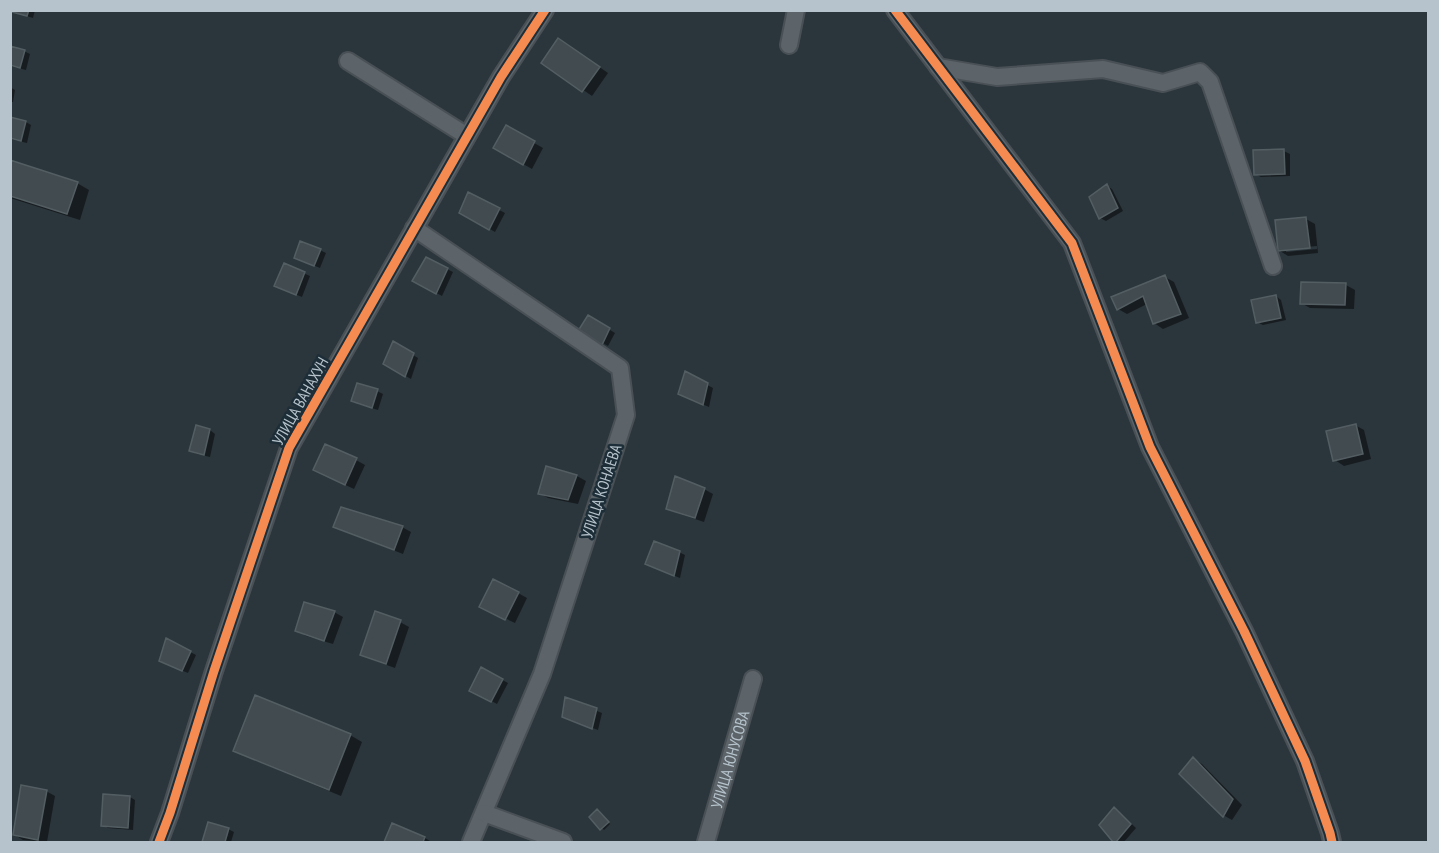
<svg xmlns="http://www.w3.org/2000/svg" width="1439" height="853" font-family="'PT Sans Narrow',sans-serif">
<rect width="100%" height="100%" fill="#2b363c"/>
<!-- shadow -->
<path fill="#0007" fill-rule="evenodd" d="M14 10H35L33 18 20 14Z
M568 45 608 73 592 96 543 62Z
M10 48 24 51 30 54 26 70 10 66Z
M10 87 15 90 13 102H10Z
M10 118 26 122 31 125 27 143 10 139Z
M506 127 543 148 532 169 495 148Z
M1284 151 1290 154V176L1261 177 1255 174Z
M10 162 77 183 89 190 80 220 10 198Z
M1107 186 1112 189 1123 211 1106 221 1100 218Z
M469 194 505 213 495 232 461 212Z
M1306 219 1315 224 1318 253 1288 256 1280 251ZM1317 246V249L1286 252V249Z
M320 250 326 253 320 268 301 260Z
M284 265 310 276 302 297 282 289Z
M447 269 453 272 442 296 414 281Z
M1165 277 1174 282 1189 318 1163 329 1154 323 1147 304 1127 314 1118 309Z
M1346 285 1355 290 1354 309 1310 308 1301 303Z
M1276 296 1281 300 1286 320 1263 325 1257 322Z
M589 317 615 333 608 346 580 330Z
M393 343 418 358 411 379 385 364Z
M686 374 713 388 709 407 685 397Z
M377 391 383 394 378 410 358 404 353 400Z
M1355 425 1364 430 1371 459 1344 466 1335 460Z
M197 427 210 430 215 434 210 457 197 454 191 451Z
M356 460 365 465 354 489 324 475Z
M547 468 577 476 586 481 578 504 548 498 539 493Z
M704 489 713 494 704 522 677 513 668 508Z
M335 526 402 527 411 532 403 554 343 531Z
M679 552 685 555 680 578 653 567Z
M518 593 527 598 515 623 490 611Z
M334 612 343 617 333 644 306 636 297 631Z
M400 622 409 627 395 668 370 659 361 654Z
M167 640 196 655 188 673 166 664Z
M482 669 508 683 497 704 471 690Z
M567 699 602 713 598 730 569 719Z
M350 735 362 742 341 796 247 757 235 750Z
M1193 759 1202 764 1242 805 1232 820 1223 815Z
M46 791 55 796 47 842 23 840 15 835Z
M130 797 135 800 133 830 108 828 103 825Z
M1114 809 1120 813 1136 828 1124 842H1115L1101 825Z
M600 812 610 824 604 830 591 817Z
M209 824 228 829 234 832 231 842H203Z
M393 825 425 838 430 841V842H386Z"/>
<!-- building -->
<path fill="#424b50" stroke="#535e63" stroke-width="1.5" d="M13 10H29L27 16 12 12Z
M558 38 600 67 582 92 541 63Z
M10 46 25 50 20 68 10 65Z
M10 117 26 121 21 141 10 138Z
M506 125 535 141 523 165 493 148Z
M1284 149 1285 174 1254 175 1253 150Z
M10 160 78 182 67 214 10 196Z
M1107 184 1118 208 1099 219 1089 197Z
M468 192 500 208 489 230 459 213Z
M1306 217 1310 248 1278 251 1275 220Z
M300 241 321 249 314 266 294 258Z
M426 257 448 268 436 294 412 281Z
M284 263 305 272 296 295 274 286Z
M1165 275 1181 314 1153 324 1143 296 1117 310 1111 297Z
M1301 282 1346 283 1345 305 1300 304Z
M1276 295 1281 318 1256 323 1251 300Z
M588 315 610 328 602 345 578 331Z
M393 341 414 353 405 377 383 364Z
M685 371 708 383 703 405 678 394Z
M357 383 378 389 372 408 351 401Z
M1356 424 1363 454 1333 461 1326 431Z
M196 425 210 429 204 455 189 451Z
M325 444 357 458 345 485 313 470Z
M546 466 577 475 568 500 538 494Z
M675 476 705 488 695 518 666 509Z
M341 507 403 526 394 550 333 527Z
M654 541 680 551 674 576 645 564Z
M493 579 519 592 505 620 479 607Z
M304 602 335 611 324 641 295 631Z
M375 611 401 620 386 664 360 655Z
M166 638 191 651 182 671 159 661Z
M481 667 503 679 491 702 469 691Z
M255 695 351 734 329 790 233 751Z
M565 697 597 708 592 729 562 717Z
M1193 757 1233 799 1223 817 1179 774Z
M21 785 47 790 38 840 13 835Z
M103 794 130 796 128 828 101 826Z
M1114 807 1131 824 1116 842H1113L1099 825Z
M597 809 609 822 600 830 589 817Z
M208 822 229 828 225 842H202Z
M392 823 425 837 423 842H384Z"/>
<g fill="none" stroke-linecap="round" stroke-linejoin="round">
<!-- minor casing -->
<g stroke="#4a5156" stroke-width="20">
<g id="minor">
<path d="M895 10 1072 243 1150 447 1244 631 1305 761 1330 833 1332 842"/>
<path d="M789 45 796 10"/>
<path d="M348 61 467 136"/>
<path d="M938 67 997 77 1103 69 1163 83 1200 72 1210 82 1273 266"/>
<path d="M414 228 620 368 626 415 542 674 471 842"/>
<path d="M484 813 563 842"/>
<path d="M159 842 170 813 214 671 289 448 501 77 545 10"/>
<path id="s1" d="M706 842 753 679"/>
</g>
</g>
<!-- minor -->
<use href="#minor" stroke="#5c6469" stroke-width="16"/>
<!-- cycleway casing -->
<g stroke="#1e2e38" stroke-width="13">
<path id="cycleway" d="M895 10 1072 243 1150 447 1244 631 1305 761 1330 833 1332 842
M159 842 170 813 214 671 289 448 501 77 545 10"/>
</g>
<!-- cycleway -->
<use href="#cycleway" stroke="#f68b52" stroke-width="9"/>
</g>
<g text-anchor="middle" stroke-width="5" stroke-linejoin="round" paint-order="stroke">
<!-- street labels -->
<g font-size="16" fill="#b6c3cc" stroke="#1e2e38">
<text transform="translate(300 401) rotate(-61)" y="6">УЛИЦА ВАНАХУН</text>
<text transform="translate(601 491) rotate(-72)" y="6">УЛИЦА КОНАЕВА</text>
<text dy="6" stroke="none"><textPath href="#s1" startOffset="86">УЛИЦА ЮНУСОВА</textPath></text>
</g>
</g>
<!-- border -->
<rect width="1439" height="853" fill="none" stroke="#b6c3cc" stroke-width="24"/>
</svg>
